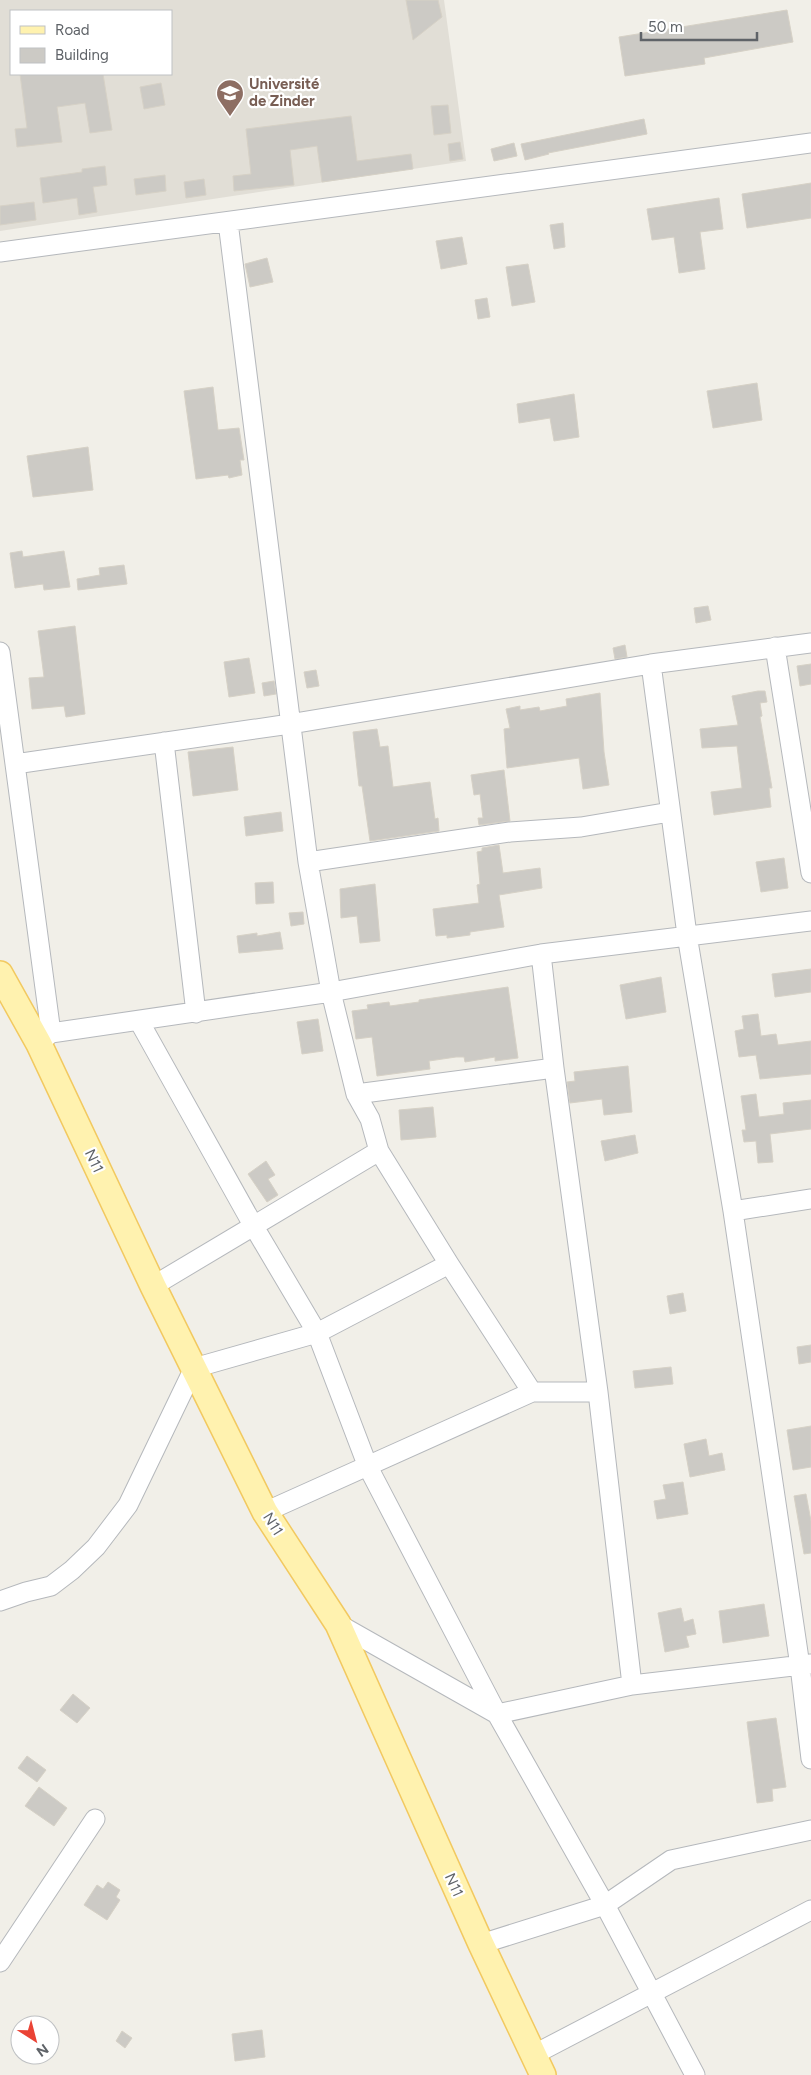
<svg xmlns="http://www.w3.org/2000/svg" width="811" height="2075" font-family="Figtree,sans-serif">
<rect width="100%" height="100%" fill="#f1efe8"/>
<!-- education -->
<path fill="#e1ded6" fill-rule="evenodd" d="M0 0H444L466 161 0 231ZM11 11H171V74H11Z"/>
<!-- building -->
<path fill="#cccac5" stroke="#d6d1c6" d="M406 0H438L442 17 413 40Z
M787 10 793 42 704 58 705 64 625 76 619 37Z
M20 74H103L112 130 90 133 85 103 57 107 62 142 17 147 15 129 27 128Z
M161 83 165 105 144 109 140 87Z
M448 105 451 133 434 135 431 106Z
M351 116 357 161 411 154 413 169 322 182 317 146 290 150 294 185 234 191 233 176 251 174 246 129Z
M644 119 647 134 548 153 549 154 525 160 521 144Z
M460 142 463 159 450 161 448 144Z
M514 143 517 156 494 161 491 149Z
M105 166 107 185 93 187 97 212 79 215 77 198 43 203 40 178 82 172V169Z
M165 175 166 191 136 195 134 179Z
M204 179 206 195 186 198 184 182Z
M811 183V218L747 228 742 194Z
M719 198 723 229 700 232 705 269 679 273 674 237 652 240 647 209Z
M34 202 36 220 0 225V206Z
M563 223 565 247 554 249 550 225Z
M462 237 467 264 441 269 436 241Z
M267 258 273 282 250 287 245 264Z
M528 264 535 302 512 306 506 267Z
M487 298 490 317 478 319 475 300Z
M757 383 762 420 713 428 707 391Z
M213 387 218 430 239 428 244 460H240L242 475 229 478 228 475 196 479 184 391Z
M574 394 579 437 554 441 550 418 519 423 517 404Z
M88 447 93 490 33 497 27 456Z
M22 551 23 557 64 551 70 587 44 590 43 584 15 588 10 553Z
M124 565 127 584 78 590 77 579 100 575 99 568Z
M708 606 711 620 696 623 694 608Z
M75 626 85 714 66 717 64 706 32 709 29 678 44 677 38 631Z
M625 645 627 657 615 659 613 648Z
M249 658 255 693 229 697 224 662Z
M811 664V684L800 686 797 666Z
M316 670 319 686 307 688 304 672Z
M274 681 276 694 264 696 262 683Z
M758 691H765L767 702 760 703 762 716 760 717 772 788H769L771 807 714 815 711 792 742 788 737 746 702 748 700 729 738 725 732 696Z
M600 693 604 752 609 785 583 789 579 758 507 768 504 729 510 728 506 709 520 706V710L539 707 540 711 567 706 566 699Z
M377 729 380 747 388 746 393 787 430 782 435 819 438 818 439 831 370 841 362 786H359L353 732Z
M233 747 238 790 193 796 188 752Z
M504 770 510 821 479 825 478 818H483L480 794 474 795 471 775Z
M281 812 283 831 246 836 244 817Z
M499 845 503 873 540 868 542 888 499 895 504 927 470 932V935L447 938V935L436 936 433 909 479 903 477 885 480 884 477 852 482 851V848Z
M784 858 788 888 761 892 756 862Z
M273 882 274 903 256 904 255 883Z
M375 884 380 941 360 943 357 916 341 918 340 889Z
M303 912 304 924 291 926 289 913Z
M280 932 283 949 239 953 237 936 257 933V936Z
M811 969V992L775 997 772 974Z
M661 977 666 1012 626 1019 620 985Z
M508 987 518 1058 495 1061V1057L465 1062 464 1057H456L429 1061 430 1069 377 1076 372 1037 356 1039 352 1011 368 1009 367 1005 389 1002 390 1006 419 1002V1000Z
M758 1014 761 1036 776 1034 778 1045 811 1041V1074L760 1079 756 1055 739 1057 735 1031 744 1029 742 1016Z
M318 1019 323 1051 302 1054 297 1022Z
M628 1066 632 1112 604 1115 602 1099 570 1103 567 1082 575 1081 574 1072Z
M756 1094 759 1117 784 1114 783 1103 811 1100V1129L770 1134 773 1162 758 1163 756 1141 744 1142 742 1130H746L741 1096Z
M433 1107 436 1137 401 1140 399 1110Z
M635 1135 638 1153 605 1161 601 1141Z
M266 1161 275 1175 268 1179 278 1195 267 1202 248 1174Z
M683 1293 686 1311 670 1314 667 1296Z
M811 1345V1362L799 1364 797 1347Z
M671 1367 673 1384 635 1388 633 1371Z
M811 1426V1467L793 1470 787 1430Z
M706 1439 709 1456 722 1453 725 1470 690 1477 684 1444Z
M683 1482 688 1514 657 1519 654 1501 666 1499 663 1485Z
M806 1494 811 1521V1553L804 1554 794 1496Z
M764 1604 769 1636 723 1643 719 1611Z
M681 1608 684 1622 693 1619 696 1634 686 1636 689 1647 665 1652 658 1613Z
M73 1694 90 1708 77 1723 60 1710Z
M776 1718 786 1787 772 1789 773 1801 757 1803 747 1722Z
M27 1756 46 1770 37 1782 18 1768Z
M39 1787 67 1808 54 1826 25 1806Z
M108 1882 120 1890 116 1897 120 1900 107 1920 84 1905 97 1885 103 1889Z
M262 2030 265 2057 235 2061 232 2034Z
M122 2031 132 2038 125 2048 116 2041Z"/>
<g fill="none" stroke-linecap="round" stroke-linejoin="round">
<!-- minor casing -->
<g stroke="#b5b8bc" stroke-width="21">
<path id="minor" d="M228 222 308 862 331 992 356 1094 370 1119 379 1151 449 1264 532 1392
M0 252 811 143
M775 647 811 873
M0 652 51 1033 41 1041
M651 664 687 935 733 1211 800 1666 811 1759
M164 742 196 1013
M15 764 290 724 651 664 811 643
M308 862 510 832 581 827 670 812
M541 954 554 1068 598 1392 632 1685
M139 1021 253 1225 317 1333 368 1467 497 1714 605 1905 695 2075
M51 1033 331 992 541 954 811 921
M356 1094 554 1068
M733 1211 811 1199
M153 1286 379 1151
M265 1512 532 1392H598
M0 1601 26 1592 51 1586 72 1570 96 1547 128 1505 194 1368 317 1333 449 1264
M338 1624 497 1714 632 1685 811 1664
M481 1944 605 1905 671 1860 811 1830
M0 1962 95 1819
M533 2055 811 1910"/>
</g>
<!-- major casing -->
<g stroke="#f2c960" stroke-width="28">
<path id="major" d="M0 974 39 1044 153 1286 265 1512 338 1624 481 1944 543 2075"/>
</g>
<!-- minor -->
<use href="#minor" stroke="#fff" stroke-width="19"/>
<!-- major -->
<use href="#major" stroke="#fff2af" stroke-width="25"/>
</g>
<!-- icons -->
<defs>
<g id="university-pin" transform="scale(1.4375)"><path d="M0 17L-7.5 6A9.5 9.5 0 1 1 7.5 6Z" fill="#8d6e63" stroke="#fff"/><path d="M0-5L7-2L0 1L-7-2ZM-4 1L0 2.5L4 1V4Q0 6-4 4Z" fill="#fff"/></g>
</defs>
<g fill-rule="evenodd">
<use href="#university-pin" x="230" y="93"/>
</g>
<g text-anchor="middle" stroke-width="4.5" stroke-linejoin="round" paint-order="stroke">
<!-- education labels -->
<g font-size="15" font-weight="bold" fill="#785e54" stroke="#fff" text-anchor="start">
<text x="249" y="89">Université<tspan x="249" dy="17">de Zinder</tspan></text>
</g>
<!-- street labels -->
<g font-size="15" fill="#5f6368" stroke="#fff">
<text transform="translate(94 1161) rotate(65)" y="5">N11</text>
<text transform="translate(273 1524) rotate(58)" y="5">N11</text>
<text transform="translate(454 1885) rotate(66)" y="5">N11</text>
</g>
</g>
<!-- legend -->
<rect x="10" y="10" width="162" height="65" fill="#ffffff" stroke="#bfc1c3"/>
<rect x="20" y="26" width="25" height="8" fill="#fff2af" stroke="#bfc1c3"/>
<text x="55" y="35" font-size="15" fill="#5f6368">Road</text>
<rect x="20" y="48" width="25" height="15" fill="#cccac5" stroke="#bfc1c3"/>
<text x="55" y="60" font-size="15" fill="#5f6368">Building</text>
<!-- north arrow -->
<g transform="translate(35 2040) rotate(144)"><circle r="24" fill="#ffffff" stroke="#bfc1c3"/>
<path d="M0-4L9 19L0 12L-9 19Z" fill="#ea4335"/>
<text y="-8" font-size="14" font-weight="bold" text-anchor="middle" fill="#5f6368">N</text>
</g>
<!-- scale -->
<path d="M641 32v8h116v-8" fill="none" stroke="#5f6368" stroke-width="2.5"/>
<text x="648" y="32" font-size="15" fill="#5f6368" stroke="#ffffff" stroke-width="4" paint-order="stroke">50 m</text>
</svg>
